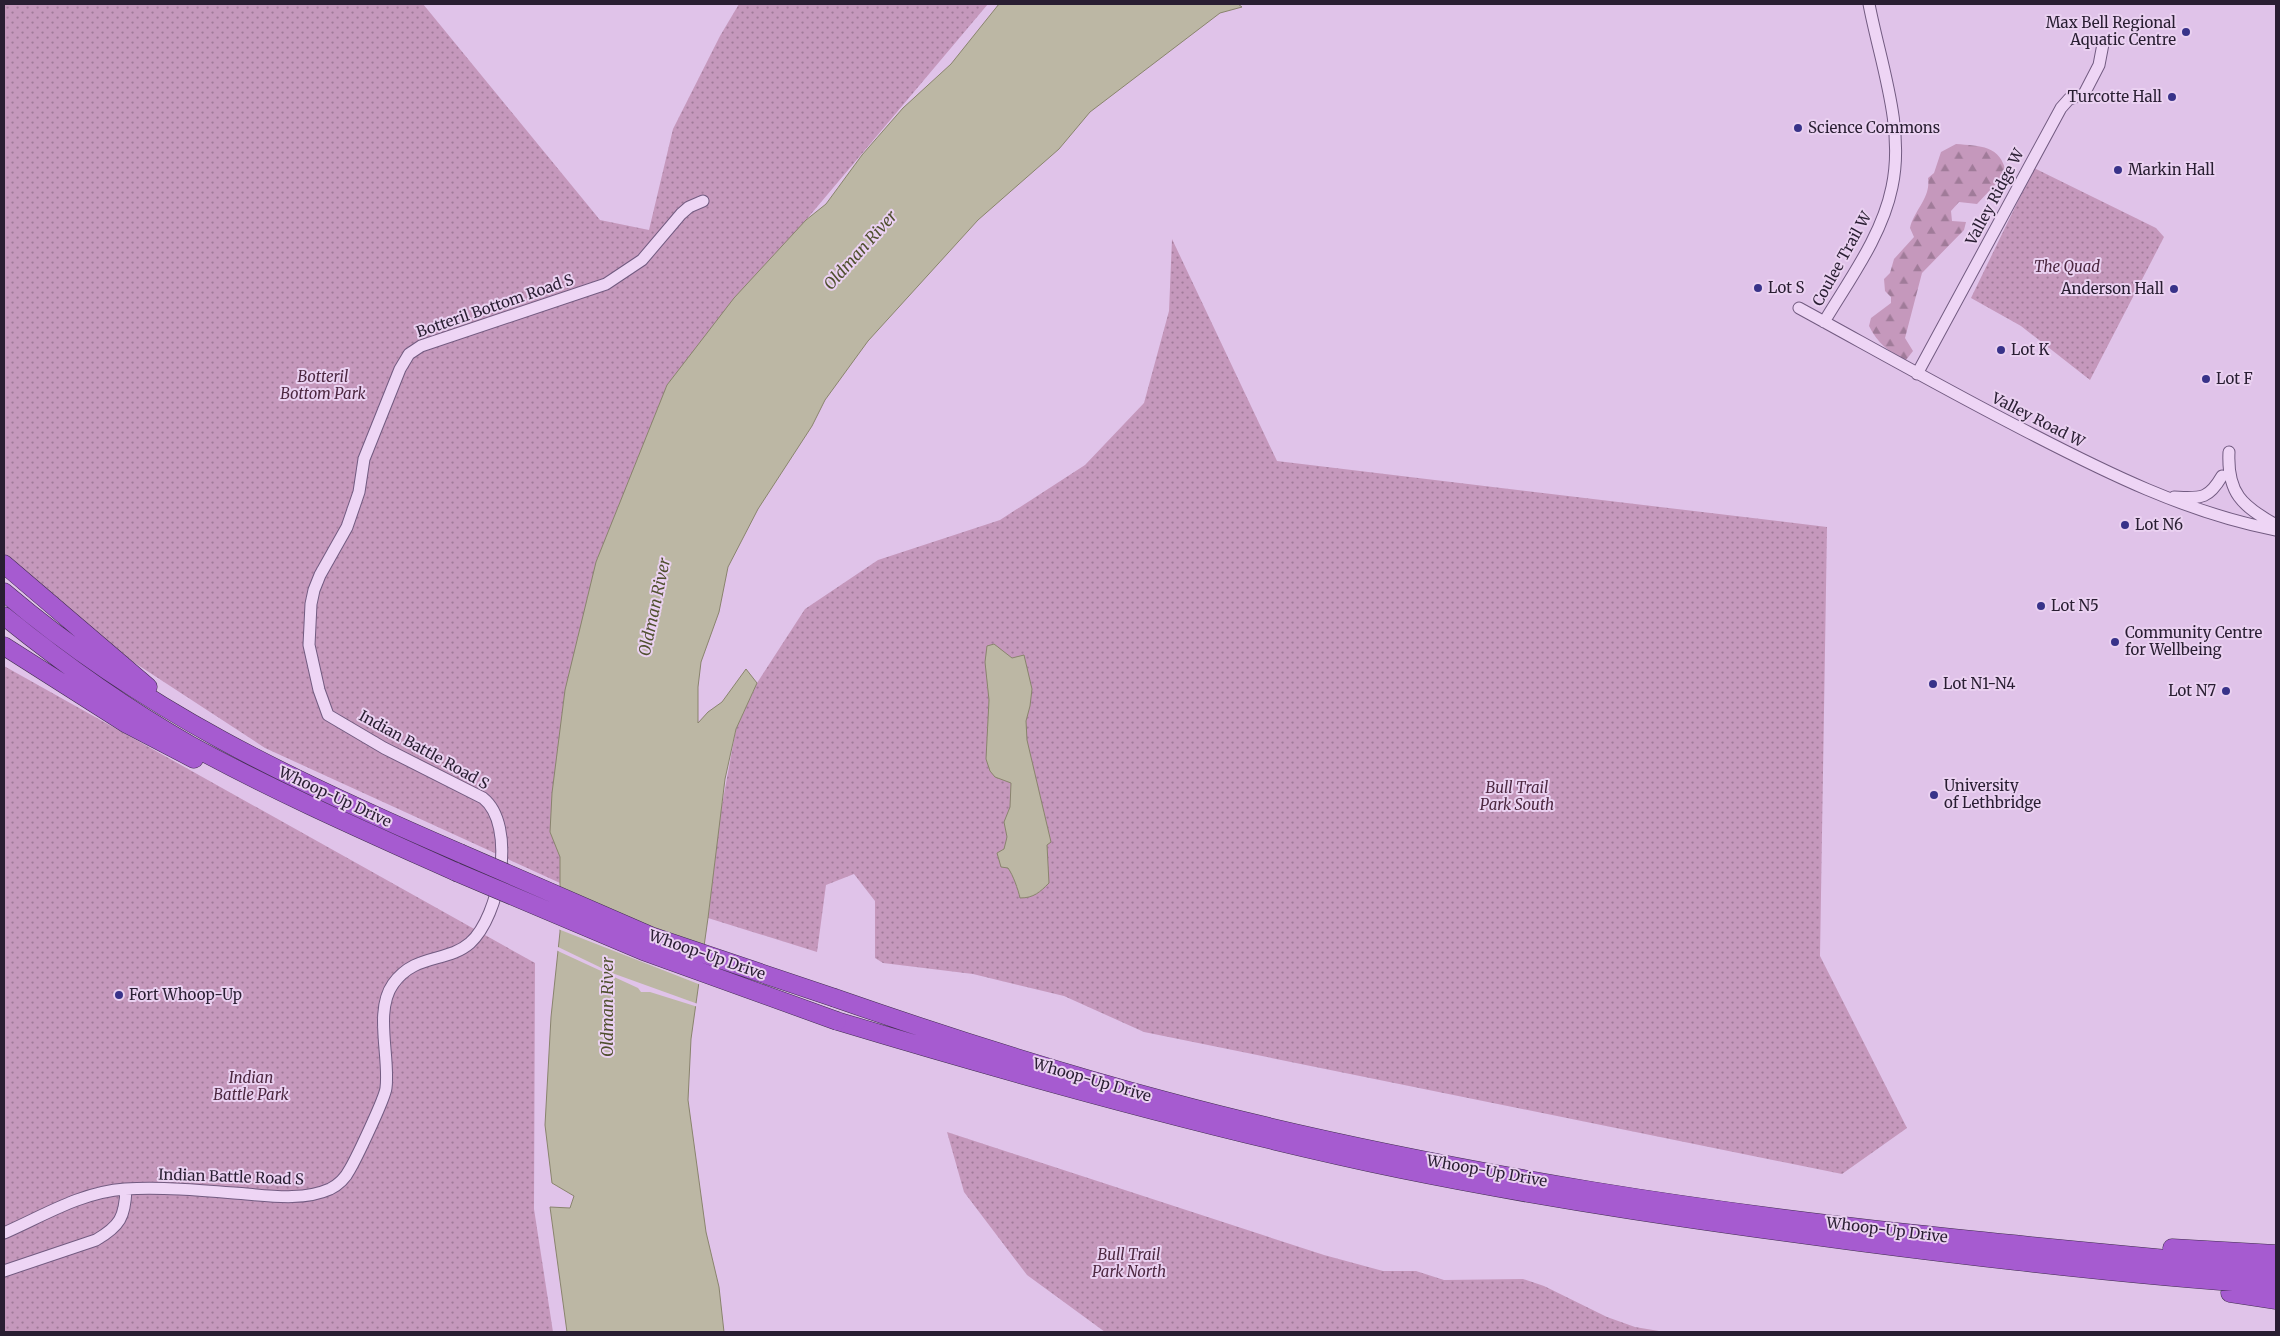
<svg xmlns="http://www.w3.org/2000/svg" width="2280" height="1336" font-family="Merriweather,serif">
<defs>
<pattern id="forest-firs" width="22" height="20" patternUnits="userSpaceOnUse" patternTransform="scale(1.25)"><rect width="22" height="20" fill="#c598bc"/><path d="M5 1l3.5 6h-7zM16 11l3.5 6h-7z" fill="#a07b99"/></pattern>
<pattern id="park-dots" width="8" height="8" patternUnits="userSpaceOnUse" patternTransform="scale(1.25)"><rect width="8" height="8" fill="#c598bc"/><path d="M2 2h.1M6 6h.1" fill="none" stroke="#a07b99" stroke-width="1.8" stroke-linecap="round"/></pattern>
</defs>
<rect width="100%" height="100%" fill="#e0c3e9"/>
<!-- forest -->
<path fill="url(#forest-firs)" d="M1956 144C1980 146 2001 145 2006 173L1977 204 1959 202 1951 211 1952 221 1966 222 1964 230 1922 273 1905 338 1913 351 1906 360C1889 352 1878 344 1869 326L1871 318 1891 303V297L1885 291 1884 279 1890 273 1894 259 1914 237 1910 228C1914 210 1931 198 1928 178L1934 173 1941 152Z"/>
<!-- park -->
<path fill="url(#park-dots)" d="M4 4H423L600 220 649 230 673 129 720 36 739 4H988L667 385 563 702 560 883 265 748 118 652 4 560Z
M2034 168 2156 228 2164 237 2090 380 2021 326 1971 298Z
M1172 239 1277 461 1827 527 1820 956 1907 1128 1842 1174 1144 1032 1064 996 973 974 883 963 875 958V901L854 874 826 885 817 952 708 918 719 821 736 729 757 683 805 609 878 560 1000 520 1085 465 1144 403 1169 311Z
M4 666 535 963 534 1209 553 1332H4Z
M947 1132 1324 1255 1383 1271H1416L1444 1280 1523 1279 1544 1286 1607 1317 1635 1327 1665 1332H1105L1027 1275 964 1192Z"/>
<!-- water -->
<path fill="#bcb7a4" stroke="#89846d" d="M999 4H1238L1242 7 1220 13 1090 112 1059 149 978 220 868 341 825 400 812 426 758 509 728 567 719 612 701 662 698 687V723L708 712 722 702 746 669 757 683 736 729 725 779 708 918 691 1039 688 1100 706 1232 719 1287 724 1332H567L550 1207 570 1208 574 1196 552 1183 545 1125 551 1017 560 932V857L550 832 552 793 565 690 596 562 667 385 734 298 806 220 826 204 862 155 903 108 951 64Z
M994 644 1012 658 1024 655 1032 689 1030 706 1026 721 1027 740 1051 842 1047 845 1049 883C1040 892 1034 898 1020 898 1018 889 1013 875 1008 868L1001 867 997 853 1004 849 1007 837 1004 822 1010 807 1011 783 995 777 990 771 986 759 989 700 985 662 987 646Z"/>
<!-- pier -->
<path fill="#e0c3e9" d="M558 908 704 965 701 985 558 929Z
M556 946 612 973 698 1004V1007L650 992H641L638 988 560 952 556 950Z"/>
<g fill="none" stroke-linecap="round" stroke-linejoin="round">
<!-- minor casing -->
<g stroke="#725b81" stroke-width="13">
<path id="minor" d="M1799 308C1874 349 1948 391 2024 430 2105 472 2187 513 2276 530
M1824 322C1849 280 1882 236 1892 187 1905 127 1880 62 1869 4
M1917 374 2061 108 2069 99 2084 94 2099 65 2103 44
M2229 452C2227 493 2242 506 2276 525
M2174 497C2201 498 2208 500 2222 476
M4 1233C43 1216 81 1192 125 1189 161 1187 198 1190 234 1193 265 1195 301 1202 330 1189 338 1185 346 1177 350 1169 357 1157 385 1098 386 1088 390 1057 374 1011 393 984 415 953 447 963 470 943 500 916 517 825 483 798L384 748 328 715 319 690 309 645 311 604 314 590 320 575 347 527 359 492 364 459 400 369 409 354 421 346 606 284 642 260 681 214 689 207 703 201
M4 1271 96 1240C120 1226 125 1217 126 1189"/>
</g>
<!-- highway casing -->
<g stroke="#412f4f" stroke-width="19">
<path id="highway" d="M4 564 148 687
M4 592C144 711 293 781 460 853
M4 616C62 663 125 708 190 745 276 792 367 832 456 872
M4 646 125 723 194 759
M835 998C944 1036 1054 1071 1166 1101 1307 1139 1450 1167 1593 1191 1819 1228 2048 1248 2276 1269
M837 1021C1023 1077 1210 1129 1400 1169 1552 1200 1705 1222 1859 1242 1998 1260 2136 1276 2276 1285
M2172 1248 2276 1254
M2230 1293 2276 1300"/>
</g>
<!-- minor -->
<use href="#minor" stroke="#eed5f5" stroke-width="11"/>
<!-- highway -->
<use href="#highway" stroke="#a65bd0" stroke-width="18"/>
<!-- highway-bridge casing -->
<g stroke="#412f4f" stroke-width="19" stroke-linecap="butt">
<path id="highway-bridge" d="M460 853 651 936 835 998
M456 872 643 951 837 1021"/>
</g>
<!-- highway-bridge -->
<use href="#highway-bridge" stroke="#a65bd0" stroke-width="18"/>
</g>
<!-- markers -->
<g fill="#383289" stroke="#ead1f1" stroke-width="2">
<circle cx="2186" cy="32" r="5"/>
<circle cx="2172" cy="97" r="5"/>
<circle cx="1798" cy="128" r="5"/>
<circle cx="2118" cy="170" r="5"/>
<circle cx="1758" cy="288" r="5"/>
<circle cx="2174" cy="289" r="5"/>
<circle cx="2001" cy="350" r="5"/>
<circle cx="2206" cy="379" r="5"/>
<circle cx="2125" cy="525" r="5"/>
<circle cx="2041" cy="606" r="5"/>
<circle cx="2115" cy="642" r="5"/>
<circle cx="1933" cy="684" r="5"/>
<circle cx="2226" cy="691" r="5"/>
<circle cx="1934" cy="795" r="5"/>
<circle cx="119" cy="995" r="5"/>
</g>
<g text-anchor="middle" stroke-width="4" stroke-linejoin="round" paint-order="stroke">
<!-- poi labels -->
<g font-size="15" fill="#291e32" stroke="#ead1f1" text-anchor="start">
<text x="2176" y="28" text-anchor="end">Max Bell Regional<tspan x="2176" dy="17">Aquatic Centre</tspan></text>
<text x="2162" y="102" text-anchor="end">Turcotte Hall</text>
<text x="1808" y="133">Science Commons</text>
<text x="2128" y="175">Markin Hall</text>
<text x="1768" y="293">Lot S</text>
<text x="2164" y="294" text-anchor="end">Anderson Hall</text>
<text x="2011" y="355">Lot K</text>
<text x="2216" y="384">Lot F</text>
<text x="2135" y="530">Lot N6</text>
<text x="2051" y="611">Lot N5</text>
<text x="2125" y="638">Community Centre<tspan x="2125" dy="17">for Wellbeing</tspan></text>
<text x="1943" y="689">Lot N1-N4</text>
<text x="2216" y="696" text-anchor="end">Lot N7</text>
<text x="1944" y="791">University<tspan x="1944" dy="17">of Lethbridge</tspan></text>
<text x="129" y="1000">Fort Whoop-Up</text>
</g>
<!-- street labels -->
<g font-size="15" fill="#291e32" stroke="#ead1f1">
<text transform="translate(1995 197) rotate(-62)" y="5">Valley Ridge W</text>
<text transform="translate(1842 259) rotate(-61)" y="5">Coulee Trail W</text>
<text transform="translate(495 306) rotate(-19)" y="5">Botteril Bottom Road S</text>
<text transform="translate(2038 420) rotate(27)" y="5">Valley Road W</text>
<text transform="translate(424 750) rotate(29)" y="5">Indian Battle Road S</text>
<text transform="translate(335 797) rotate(25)" y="5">Whoop-Up Drive</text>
<text transform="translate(707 955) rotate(19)" y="5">Whoop-Up Drive</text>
<text transform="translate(1092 1080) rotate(16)" y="5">Whoop-Up Drive</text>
<text transform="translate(1487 1171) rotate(10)" y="5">Whoop-Up Drive</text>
<text transform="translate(231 1177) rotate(2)" y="5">Indian Battle Road S</text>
<text transform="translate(1887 1230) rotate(7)" y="5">Whoop-Up Drive</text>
</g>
<!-- park labels -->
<g font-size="15" font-style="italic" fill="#4c2740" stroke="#ead1f1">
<text x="2067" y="272">The Quad</text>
<text x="323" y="382">Botteril<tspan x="323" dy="17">Bottom Park</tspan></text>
<text x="1517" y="793">Bull Trail<tspan x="1517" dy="17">Park South</tspan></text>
<text x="251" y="1083">Indian<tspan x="251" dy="17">Battle Park</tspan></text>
<text x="1129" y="1260">Bull Trail<tspan x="1129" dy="17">Park North</tspan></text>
</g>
<!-- water labels -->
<g font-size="16" font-style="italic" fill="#50502f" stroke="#ead1f1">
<text transform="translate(860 250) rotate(-48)" y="6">Oldman River</text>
<text transform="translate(654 607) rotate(-78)" y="6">Oldman River</text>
<text transform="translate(607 1007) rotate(-90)" y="6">Oldman River</text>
</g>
</g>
<!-- border -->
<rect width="2280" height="1336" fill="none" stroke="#291e32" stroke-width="10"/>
</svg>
